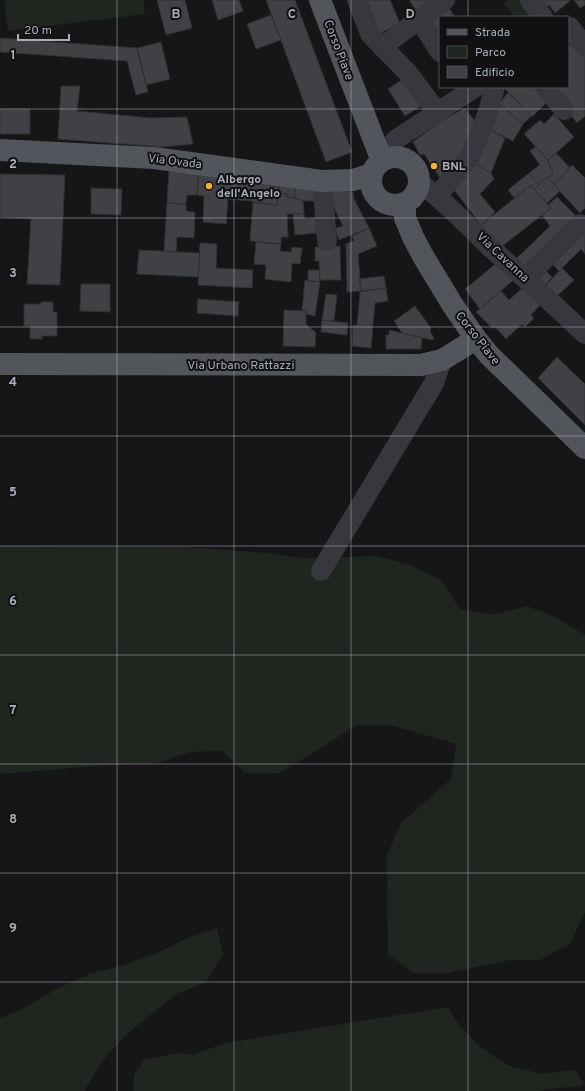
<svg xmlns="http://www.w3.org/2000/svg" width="585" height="1091" font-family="Overpass,sans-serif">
<rect width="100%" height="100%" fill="#161618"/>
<!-- green -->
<path fill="#1e261f" d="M4 0H144L145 14 8 31Z
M508 0H520L534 17H515L504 4Z
M0 546 187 547 267 553 303 558 377 556 410 565 441 580 460 609 494 615 527 606 557 618 585 635V912L570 944 540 960H510L448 973H414L388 954 387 855 401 823 451 779 456 744 390 725H357L305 758 278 773H245L222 751 190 752 158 763 94 766 0 774Z
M217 928 223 955 205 983 176 994 126 1035 104 1059 84 1091H0V1018L26 1007 56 989 89 974 121 966 155 954 185 939Z
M448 1007 456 1021 478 1045 507 1065 541 1074 575 1070 585 1085C569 1088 554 1087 538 1091H133L134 1075 144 1060 177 1053 193 1055 225 1043Z"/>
<!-- building -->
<path fill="#404145" stroke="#303034" d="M157 0H185L192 28 166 35Z
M212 0H239L243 11 218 20Z
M266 0H295L352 152 326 162Z
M367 0H390L400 23 379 34Z
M409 0H431L417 12Z
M539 0H570V1L555 13 549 5 545 8Z
M574 0H585V5L580 8Z
M449 8 455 17H440V37L425 23Z
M271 15 281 40 256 49 247 24Z
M0 38 137 48 148 92 136 95 127 61 0 52Z
M577 41 585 53V116L577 123 549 87H568V47Z
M161 42 170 79 146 85 137 48Z
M406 77 424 104 405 116 388 89Z
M61 86H80L77 111 151 118 187 117 193 144 163 147 58 139Z
M507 87H537L549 100 532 117 505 89Z
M508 93 531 116 523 124 499 104Z
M497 102 523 124 513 141 486 128Z
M465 108 476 123 458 161 440 178 424 154 420 155 413 142 438 123Z
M0 109H30V134H0Z
M554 114 574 137 548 160 524 134 540 120 544 124Z
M486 128 505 138 491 173 473 162Z
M535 147 548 160 553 174 548 178 547 177 539 185 529 173 540 165 530 151Z
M556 153 570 168 554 185 548 178 553 174 548 160Z
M473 162 491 173 494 179 480 194 495 212 481 225 452 187Z
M572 165 585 178V208L580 213 554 185Z
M169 169 199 171 197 195H187L186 204 167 203Z
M199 171 253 178 250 201 228 199 226 224 203 222 204 196 197 195Z
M529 173 539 185 534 189 531 185 514 198 508 190Z
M0 174 65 175 60 285 27 284 31 219 0 217Z
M547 177 560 191 547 203 534 189Z
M253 178 280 181 277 205 250 201Z
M280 181 296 183 294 198 287 197V194L279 193Z
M296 183 319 187V201H303L294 198Z
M531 185 551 208 501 247 481 225Z
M91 188 122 189 121 215 91 214Z
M327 188 353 192 354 199 369 228 339 240 335 228 343 226 334 208Z
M279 193 287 194V197L294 198 303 201 304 214H287L288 237H281V244L250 241 253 202 277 205Z
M557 197 580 220 529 270 517 258 550 226 542 215 551 208 548 205Z
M167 203 186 204V211L195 212 194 238 177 237 176 252 164 251Z
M293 214H304L305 219 317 218 318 233 295 235Z
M585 225V254L581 249 559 271 548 259Z
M369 228 377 246 358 254 361 291 347 292 346 244 354 241 352 236Z
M256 242 281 244 280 251 291 252 292 247 302 248 300 264 292 263 291 282 265 279 266 265 254 264Z
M200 243 217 244 216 268 253 270 252 288 198 285Z
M340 246 341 280H320L319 261H315V247Z
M139 250 200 253 198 277 137 274Z
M498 262 517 277 480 309 465 289Z
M541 266 552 277 543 288 531 276Z
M562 268 574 280 553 300 542 289Z
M308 270H319L320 282 308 281Z
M384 276 386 288 361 291 359 279Z
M305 280 320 282 315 316 306 314V311H302Z
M81 284H110V312L80 311Z
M527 284 543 302 531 315 534 318 525 327 522 324 506 339 495 327 493 329 476 312 501 291 509 300Z
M386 288 388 301 375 303 371 348 352 346 353 325H357L360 292Z
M326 294 337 295 334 321 322 320Z
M198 299 239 302 238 316 197 313Z
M41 302H53V312H57V336H42V339H30V326H24V304H41Z
M415 306 431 328 430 331 434 338 432 340 402 333 394 321Z
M284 310 306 311V324L316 333 315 347 283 346Z
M322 320 348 323 347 335 321 332Z
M389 330 422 338 421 349H386V335H389Z
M557 357 585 384V425L538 378Z"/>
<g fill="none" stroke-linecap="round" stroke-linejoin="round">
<!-- minor -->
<path stroke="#37383d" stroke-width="20" d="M357 0 370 34 408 73 438 113
M530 0 543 17
M419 19 440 52
M570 27 585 47
M382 47 445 0
M545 87 564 110
M389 157 395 140 476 87
M322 181 327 241
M420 183C446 202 467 225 490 247 522 276 554 304 585 334
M437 196 470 157 487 115 495 87
M526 278 580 224
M321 571 434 383 442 360"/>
<!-- major -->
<path stroke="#53555c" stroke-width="22" d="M320 0 382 161
M0 150 154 158 322 181 353 180 372 174
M371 181a24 24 0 1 1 48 0a24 24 0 1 1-48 0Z
M405 204V218L413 237 423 256 452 304 476 339 489 355 585 448
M0 364 421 365 442 360 476 339"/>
</g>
<!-- grid -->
<path fill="none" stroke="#a8adb8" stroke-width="1" stroke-opacity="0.55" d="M117 0V1091M234 0V1091M351 0V1091M468 0V17M468 87V1091M0 109H585M0 218H585M0 327H585M0 436H585M0 546H585M0 655H585M0 764H585M0 873H585M0 982H585"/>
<!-- markers -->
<g fill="#f2b134" stroke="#111113" stroke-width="1.5">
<circle cx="434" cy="166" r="4"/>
<circle cx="209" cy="186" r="4"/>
</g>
<g text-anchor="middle" stroke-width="4" stroke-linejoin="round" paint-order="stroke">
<!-- street labels -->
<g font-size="12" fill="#a8adb8" stroke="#111113">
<text transform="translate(339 50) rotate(69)" y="4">Corso Piave</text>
<text transform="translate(175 161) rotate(7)" y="4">Via Ovada</text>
<text transform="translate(503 257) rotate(43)" y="4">Via Cavanna</text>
<text transform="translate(478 338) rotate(52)" y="4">Corso Piave</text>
<text x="241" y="369">Via Urbano Rattazzi</text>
</g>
<!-- poi labels -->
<g font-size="12" font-weight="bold" fill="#a8adb8" stroke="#111113" text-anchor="start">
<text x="442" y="170">BNL</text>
<text x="217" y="183">Albergo<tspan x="217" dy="14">dell'Angelo</tspan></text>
</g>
</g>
<g font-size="13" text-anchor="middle" font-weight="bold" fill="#a8adb8" stroke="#111113" stroke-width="4" stroke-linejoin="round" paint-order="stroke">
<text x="176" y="18">B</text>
<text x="292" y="18">C</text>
<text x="410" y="18">D</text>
<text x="13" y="59">1</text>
<text x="13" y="168">2</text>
<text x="13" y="277">3</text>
<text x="13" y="386">4</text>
<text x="13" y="496">5</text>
<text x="13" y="605">6</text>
<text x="13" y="714">7</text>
<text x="13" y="823">8</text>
<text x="13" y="932">9</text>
</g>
<!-- legend -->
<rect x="439" y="16" width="130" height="72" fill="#111113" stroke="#4d4f55"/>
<rect x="447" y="29" width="20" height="6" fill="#53555c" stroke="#4d4f55"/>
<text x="475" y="36" font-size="12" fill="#a8adb8">Strada</text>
<rect x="447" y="46" width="20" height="12" fill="#1e261f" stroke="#4d4f55"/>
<text x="475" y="56" font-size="12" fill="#a8adb8">Parco</text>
<rect x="447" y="66" width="20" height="12" fill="#404145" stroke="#4d4f55"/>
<text x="475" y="76" font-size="12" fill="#a8adb8">Edificio</text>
<!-- scale -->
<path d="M18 34v6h51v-6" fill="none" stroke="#a8adb8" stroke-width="2"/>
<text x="24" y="34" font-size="12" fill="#a8adb8" stroke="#111113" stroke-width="3" paint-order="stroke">20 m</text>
</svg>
